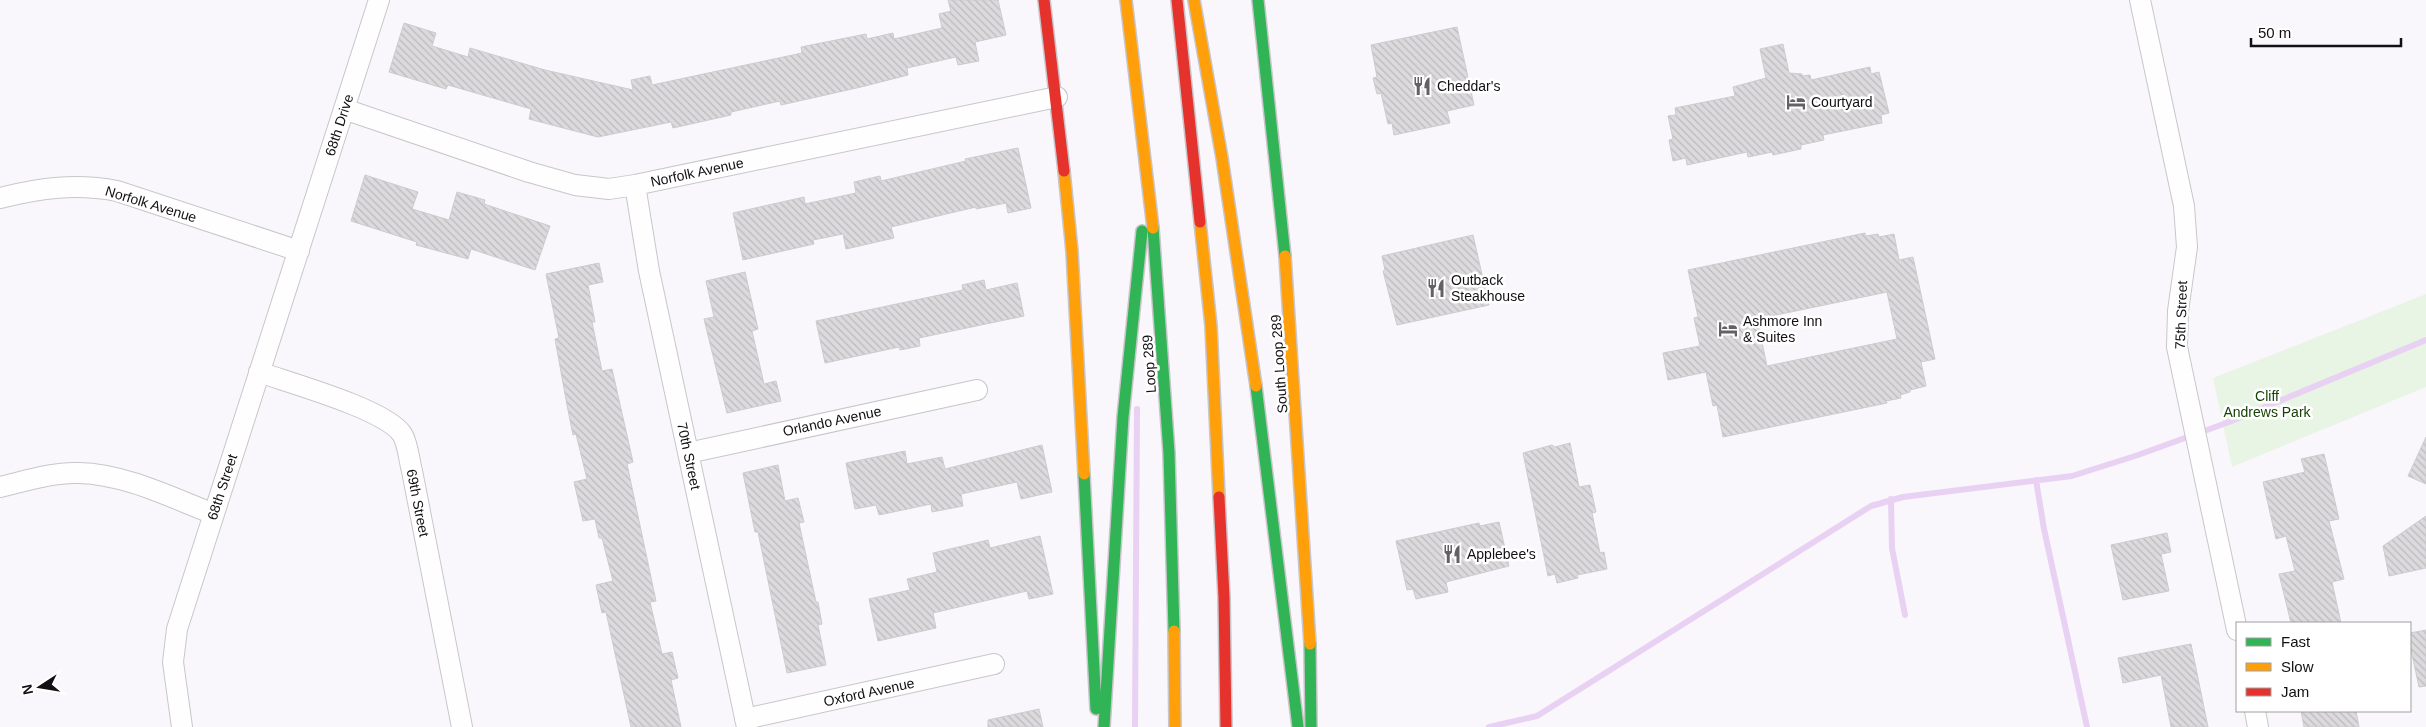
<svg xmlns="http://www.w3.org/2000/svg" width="2426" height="727" font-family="Helvetica,sans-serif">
<defs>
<pattern id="building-back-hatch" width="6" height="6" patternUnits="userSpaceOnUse" patternTransform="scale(1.25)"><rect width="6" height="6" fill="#dddade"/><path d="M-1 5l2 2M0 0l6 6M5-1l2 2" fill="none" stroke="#bdbabd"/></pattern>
</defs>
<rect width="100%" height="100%" fill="#faf7fc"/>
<!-- green -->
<path fill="#e8f5e5" d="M2426 294V387L2232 467 2213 378Z"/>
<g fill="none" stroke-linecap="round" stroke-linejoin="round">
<!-- stream -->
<path stroke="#e8d1f2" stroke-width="6" d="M2036 480 2044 529 2087 727
M1891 499 1892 548 1905 615
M1135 727 1137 409
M1489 727 1537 716 1871 506 1903 497 2072 476 2138 455 2229 422 2426 340"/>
</g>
<!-- building -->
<path fill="url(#building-back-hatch)" stroke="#cdcbce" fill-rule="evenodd" d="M948 0H998L1006 35 975 42 979 61 958 65 956 57 907 68 908 75 861 87 781 105 780 101 731 112V115L673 128 671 122 598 137 529 119 531 109 448 85 446 89 389 72 404 23 436 33 432 46 468 57 470 48 545 70 633 90 631 80 650 76 652 85 802 53 801 47 866 34 867 39 893 33 894 39 942 28 939 14 951 11Z
M1457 27 1474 105 1447 111 1450 123 1394 135 1392 123 1388 124 1381 93 1377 94 1373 78 1377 77 1371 45Z
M1783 44 1789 73 1802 74V76L1810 75 1811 80 1870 67 1871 74 1879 72 1889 113 1881 115 1882 123 1823 135 1824 140 1801 145V149L1773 155 1772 152 1748 157 1747 152 1687 165 1686 158 1673 161 1669 140 1673 139 1668 116 1676 115 1675 108 1735 96 1733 87 1766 78 1760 49Z
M1018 148 1031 208 1008 213 1006 203 976 209V207L891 227 894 238 846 249 843 234 813 240 814 244 743 260 733 213 804 197 805 204 856 193 854 182 880 176 881 181 966 161 965 159Z
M365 175 418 192 412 209 449 220 457 192 485 200 484 204 550 226 535 270 471 249 468 259 416 245 417 242 351 221Z
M1865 233 1866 236 1878 234 1879 237 1894 234 1899 260 1913 257 1935 359 1921 362 1926 386 1910 390V392L1900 395 1901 398 1886 401 1887 403 1723 437 1717 405 1713 406 1706 372 1668 380 1663 353 1700 346 1694 318 1698 317 1688 270ZM1887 292 1897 339 1767 366 1757 319Z
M1473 235 1489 305 1397 325 1383 271 1385 270 1382 256Z
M599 263 603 282 588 285 595 322H592L602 371 612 369 633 462 627 464 656 601 650 602 662 654 672 652 678 678 671 680 681 727H631L606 612 602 613 596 585 613 581 602 538H599L595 519 583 521 574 482 587 479 576 434 573 435 567 405 555 339 559 338 546 274Z
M745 272 758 329 752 331 764 384 776 381 781 401 727 413 704 319 714 317 706 281Z
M984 280 986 290 1017 283 1024 316 919 338 920 346 900 350 899 347 825 363 816 321 963 290 962 285Z
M2426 437V484L2408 476Z
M1570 443 1579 487 1590 485 1596 512 1592 513 1600 553 1604 552 1607 569 1577 575 1578 578 1557 583 1555 574 1548 576 1523 453 1552 445 1555 447Z
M1042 445 1052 492 1021 499 1017 482 961 494 963 506 932 512 931 504 879 515 876 505 855 509 846 463 905 451 907 464 942 457 945 469Z
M2324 454 2339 519 2329 521 2344 579 2332 582 2341 623H2291L2279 574 2295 571 2286 536 2276 539 2263 482 2305 472 2301 459Z
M778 465 785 501 798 498 804 522 799 523 816 602H818L822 624 818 625 826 665 787 673 758 532H755L743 473Z
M2426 516V568L2389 576 2383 546Z
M1499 522 1509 566 1446 582 1448 592 1416 599 1413 589 1407 590 1396 541 1479 523 1480 526Z
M2167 533 2171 552 2161 554 2169 591 2123 600 2111 545Z
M1040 536 1053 594 1029 599 1027 591 933 613 936 628 878 641 869 599 910 590 907 579 937 572 933 553 988 540 990 548Z
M2426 630V686L2419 687 2410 645V633Z
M2191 644 2208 727H2171L2161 675 2123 683 2118 658Z
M1039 709 1043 727H988V720Z
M2301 711H2356L2359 727H2304Z"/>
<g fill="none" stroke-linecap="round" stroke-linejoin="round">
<!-- street casing -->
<g stroke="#c8c6ca" stroke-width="22">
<path id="street" d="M2140 0 2184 206 2187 247 2178 311 2177 347 2237 630
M344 109 529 172 575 185 609 189 635 185 1057 97
M635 185 649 271 747 727
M0 198C40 188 76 183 117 191L299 251
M259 372C290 383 385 409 402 434 408 443 409 460 412 471L462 727
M688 453 977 390
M0 487C25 481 53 472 79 473 125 474 172 498 214 514
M2255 711 2258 727
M745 719 994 664
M182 727 173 662 177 629 379 0"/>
</g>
<!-- fast casing -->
<g stroke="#c8c6ca" stroke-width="14">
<path id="fast" d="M1258 0 1285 256
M1153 228 1169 453 1174 631
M1256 386 1298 727
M1084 474 1096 709
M1310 644 1311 727
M1104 727 1123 417 1142 231"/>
</g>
<!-- slow casing -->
<g stroke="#c8c6ca" stroke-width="14">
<path id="slow" d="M1126 0 1153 228
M1194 0 1222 158 1256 386
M1064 171 1072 251 1084 474
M1200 222 1211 326 1219 497
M1285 256 1310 644
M1174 631 1175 727"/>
</g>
<!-- jam casing -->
<g stroke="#c8c6ca" stroke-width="14">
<path id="jam" d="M1044 0 1064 171
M1177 0 1200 222
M1219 497 1224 597 1226 727"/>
</g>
<!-- street -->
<use href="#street" stroke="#fefeff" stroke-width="20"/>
<!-- fast -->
<use href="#fast" stroke="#30b455" stroke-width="11"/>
<!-- slow -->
<use href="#slow" stroke="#ff9f0a" stroke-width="11"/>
<!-- jam -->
<use href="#jam" stroke="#e5322d" stroke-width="11"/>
</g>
<!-- icons -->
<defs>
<g id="restaurant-bare" transform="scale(1.5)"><path d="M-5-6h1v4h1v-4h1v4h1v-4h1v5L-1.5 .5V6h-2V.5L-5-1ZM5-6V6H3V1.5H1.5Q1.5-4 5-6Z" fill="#636164" stroke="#fff" stroke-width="2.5" paint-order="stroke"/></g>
<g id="hotel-bare" transform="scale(1.5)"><path d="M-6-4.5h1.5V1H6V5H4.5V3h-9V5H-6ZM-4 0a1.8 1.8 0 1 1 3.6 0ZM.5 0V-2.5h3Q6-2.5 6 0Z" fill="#636164" stroke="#fff" stroke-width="2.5" paint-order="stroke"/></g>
</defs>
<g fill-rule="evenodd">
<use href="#restaurant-bare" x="1422" y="86"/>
<use href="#hotel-bare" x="1796" y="102"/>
<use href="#restaurant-bare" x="1436" y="288"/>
<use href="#hotel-bare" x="1728" y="329"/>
<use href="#restaurant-bare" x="1452" y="554"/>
</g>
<g text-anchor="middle" stroke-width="5" stroke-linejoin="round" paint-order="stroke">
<!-- poi labels -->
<g font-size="14" fill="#121012" stroke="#fff" text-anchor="start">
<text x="1437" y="91">Cheddar's</text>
<text x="1811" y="107">Courtyard</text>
<text x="1451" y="285">Outback<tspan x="1451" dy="16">Steakhouse</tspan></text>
<text x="1743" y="326">Ashmore Inn<tspan x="1743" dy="16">&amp; Suites</tspan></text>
<text x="1467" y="559">Applebee's</text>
</g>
<!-- street labels -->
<g font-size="14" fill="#121012" stroke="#fff">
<text transform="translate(339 125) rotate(-72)" y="5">68th Drive</text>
<text transform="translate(697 172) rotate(-12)" y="5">Norfolk Avenue</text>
<text transform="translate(151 204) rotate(17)" y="5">Norfolk Avenue</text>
<text transform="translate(2181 315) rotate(-88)" y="5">75th Street</text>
<text transform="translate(1149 364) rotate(-94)" y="5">Loop 289</text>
<text transform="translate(1279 364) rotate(-94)" y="5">South Loop 289</text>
<text transform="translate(832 421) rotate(-12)" y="5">Orlando Avenue</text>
<text transform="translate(689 456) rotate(78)" y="5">70th Street</text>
<text transform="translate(222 487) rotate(-72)" y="5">68th Street</text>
<text transform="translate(418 503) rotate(79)" y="5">69th Street</text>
<text transform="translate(869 692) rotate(-12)" y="5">Oxford Avenue</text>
</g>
<!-- park labels -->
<g font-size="14" fill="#174205" stroke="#fff">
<text x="2267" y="401">Cliff<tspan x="2267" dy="16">Andrews Park</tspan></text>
</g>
</g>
<!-- legend -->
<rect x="2236" y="622" width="175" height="90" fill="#ffffff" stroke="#a09fa0"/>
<rect x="2246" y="638" width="25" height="8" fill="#30b455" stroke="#a09fa0"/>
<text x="2281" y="647" font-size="15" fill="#121012">Fast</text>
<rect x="2246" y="663" width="25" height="8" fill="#ff9f0a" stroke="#a09fa0"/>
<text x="2281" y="672" font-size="15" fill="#121012">Slow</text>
<rect x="2246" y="688" width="25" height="8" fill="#e5322d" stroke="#a09fa0"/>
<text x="2281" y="697" font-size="15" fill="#121012">Jam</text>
<!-- north arrow -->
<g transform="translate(40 687) rotate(258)" stroke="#ffffff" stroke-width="4" paint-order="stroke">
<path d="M0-4L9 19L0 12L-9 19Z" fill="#121012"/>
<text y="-8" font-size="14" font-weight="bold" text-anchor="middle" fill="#121012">N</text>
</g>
<!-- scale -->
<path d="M2251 38v8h150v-8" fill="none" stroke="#121012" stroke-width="2.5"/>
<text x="2258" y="38" font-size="15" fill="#121012" stroke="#ffffff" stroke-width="4" paint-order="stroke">50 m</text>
</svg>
